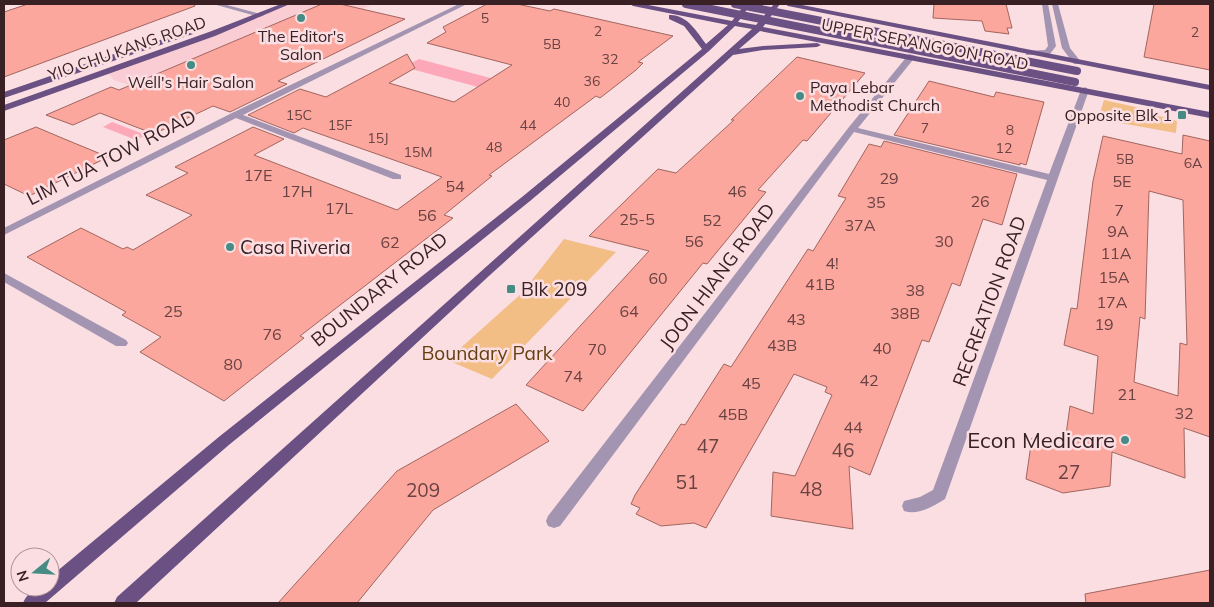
<svg xmlns="http://www.w3.org/2000/svg" width="1214" height="607" font-family="Mulish,sans-serif">
<rect width="100%" height="100%" fill="#fadee2"/>
<!-- built -->
<path fill="#faccd3" d="M291 4H360L370 6 168 98 114 80 108 74Z"/>
<!-- green -->
<path fill="#f3be86" d="M1104 100 1149 110 1159 116 1177 121 1176 133 1098 119Z
M564 239 616 252 492 379 447 360 521 294Z"/>
<!-- water -->
<path fill="#fda8b9" d="M419 59 513 84 500 93 404 67Z
M112 122 146 135 136 140 103 127Z"/>
<!-- building -->
<path fill="#fba79d" stroke="#a2655f" fill-rule="evenodd" d="M28 4H194L195 6 4 77V12Z
M322 4H340L405 19 278 81 287 84 230 112 213 106 154 134 100 113 73 125 46 115 111 87 119 90Z
M487 4H517L550 11 554 9 673 36 638 62 643 63 636 70 600 98 596 96 489 175 492 176 444 215 453 218 300 336 304 338 224 401 140 352 161 337 122 315 126 312 27 257 81 228 123 249 127 247 133 250 192 215 146 195 188 173 175 167 253 127 284 139 254 155 397 210 442 177 303 128 294 133 248 115 300 89 326 97 407 54 415 68 389 83 454 102 512 65 427 43 446 32 443 27Z
M934 4H1006L1012 28H1007L1009 34 985 31 982 21 933 18Z
M1154 4H1210V70L1144 57Z
M797 57 865 73 807 141 803 140 758 190 766 192 707 264 703 263 583 411 526 385 649 251 589 236 658 169 676 173 734 120H731Z
M929 81 994 97 996 92 1044 102 1026 165 1020 163V165L894 135Z
M36 127 62 138 108 157 29 196 4 184V140Z
M1183 135 1210 141V437L1184 428 1185 478 1112 452 1110 486 1063 493 1026 479 1032 438 1064 449 1070 406 1093 414 1098 356 1064 345 1071 308 1077 309 1093 181 1103 136 1182 154ZM1149 191 1183 200 1187 345 1180 343 1178 396 1134 382 1140 317 1145 319Z
M884 141 1017 174 1002 225 983 219 960 286 952 283 929 342 922 340 870 475 849 466 853 529 771 516 773 472 795 476 832 395 825 392 827 387 794 374 706 528 694 523 661 526 636 514 640 508 631 504 635 495 681 424 685 425 724 364 731 367 808 249 813 251 846 198 838 196 869 144 881 147Z
M516 404 549 441 433 510 357 603H278L397 471Z
M1210 570V603H1086L1085 594Z"/>
<g fill="none" stroke-linecap="round" stroke-linejoin="round">
<!-- minor -->
<path fill="#a394b2" fill-rule="evenodd" d="M213 4H223L264 15 260 17Z
M459 4H467L243 115 401 175V179H393L236 118 4 235V228L232 113Z
M1042 4H1048L1056 46 1050 54 1026 55V51L1045 50 1048 46Z
M1052 4H1058L1070 48 1081 62 1080 64H1074L1062 48Z
M909 54 916 56 858 128 1049 174 1081 90 1085 87 1089 90 945 499C933 506 918 516 904 511L902 506 904 501 920 497 933 490 1047 180 854 132 560 526 554 528 548 526 546 521 548 516 849 127Z
M4 273 126 340 128 343 126 346H116L4 282Z"/>
<!-- major -->
<path fill="#6b5084" fill-rule="evenodd" d="M281 4H290L215 36 4 111V105L209 32Z
M630 4H643L732 21 745 4H751L738 22 756 25 774 4H780L763 27 1210 112V118L760 31 739 49 763 46 817 43 821 45 817 47 763 50 733 55 490 275 136 603H114L117 597 752 29 735 26 709 51 530 201 230 444 45 603H23C28 591 37 587 50 587V577L220 436 522 197 702 49 684 26 669 19V15C687 14 697 32 706 44L728 25 633 6Z
M785 4H797L1210 85V90L788 6Z
M186 32 193 34 4 98V92L114 54Z"/>
<!-- major-bridge -->
<path stroke="#6b5084" stroke-width="8" d="M686 4 1075 82
M735 4 1077 71"/>
</g>
<!-- markers -->
<g fill="#468c85" stroke="#fadee2" stroke-width="2">
<circle cx="301" cy="18" r="5"/>
<circle cx="191" cy="65" r="5"/>
<circle cx="800" cy="96" r="5"/>
<rect x="1177" y="110" width="10" height="10" rx="2.5"/>
<circle cx="230" cy="247" r="5"/>
<rect x="506" y="284" width="10" height="10" rx="2.5"/>
<circle cx="1125" cy="440" r="5"/>
</g>
<g text-anchor="middle" stroke-width="5" stroke-linejoin="round" paint-order="stroke">
<!-- far-number labels -->
<g font-size="14" fill="#6a4243">
<text x="485" y="23">5</text>
<text x="598" y="36">2</text>
<text x="1195" y="37">2</text>
<text x="552" y="49">5B</text>
<text x="610" y="64">32</text>
<text x="592" y="86">36</text>
<text x="562" y="107">40</text>
<text x="299" y="120">15C</text>
<text x="340" y="130">15F</text>
<text x="528" y="130">44</text>
<text x="925" y="133">7</text>
<text x="1010" y="135">8</text>
<text x="378" y="143">15J</text>
<text x="494" y="152">48</text>
<text x="1004" y="153">12</text>
<text x="418" y="157">15M</text>
<text x="1125" y="164">5B</text>
<text x="1193" y="168">6A</text>
</g>
<!-- far-poi labels -->
<g font-size="16" fill="#392025" stroke="#fadee2">
<text x="301" y="42">The Editor's<tspan x="301" dy="18">Salon</tspan></text>
<text x="191" y="88">Well's Hair Salon</text>
<text x="810" y="93" text-anchor="start">Paya Lebar<tspan x="810" dy="18">Methodist Church</tspan></text>
<text x="1172" y="121" text-anchor="end">Opposite Blk 1</text>
</g>
<!-- far-street labels -->
<g font-size="16" fill="#392025" stroke="#fadee2">
<text transform="translate(925 44) rotate(11)" y="6">UPPER SERANGOON ROAD</text>
<text transform="translate(127 48) rotate(-19)" y="6">YIO CHU KANG ROAD</text>
</g>
<!-- number labels -->
<g font-size="16" fill="#6a4243">
<text x="258" y="181">17E</text>
<text x="889" y="184">29</text>
<text x="1122" y="187">5E</text>
<text x="455" y="192">54</text>
<text x="297" y="197">17H</text>
<text x="737" y="197">46</text>
<text x="980" y="207">26</text>
<text x="876" y="208">35</text>
<text x="339" y="214">17L</text>
<text x="1119" y="216">7</text>
<text x="427" y="221">56</text>
<text x="637" y="225">25-5</text>
<text x="712" y="226">52</text>
<text x="860" y="231">37A</text>
<text x="1118" y="237">9A</text>
<text x="694" y="247">56</text>
<text x="944" y="247">30</text>
<text x="390" y="248">62</text>
<text x="1116" y="259">11A</text>
<text x="832" y="269">4!</text>
<text x="1114" y="283">15A</text>
<text x="658" y="284">60</text>
<text x="820" y="290">41B</text>
<text x="915" y="296">38</text>
<text x="1112" y="308">17A</text>
<text x="173" y="317">25</text>
<text x="629" y="317">64</text>
<text x="905" y="319">38B</text>
<text x="796" y="325">43</text>
<text x="1104" y="330">19</text>
<text x="272" y="340">76</text>
<text x="782" y="351">43B</text>
<text x="882" y="354">40</text>
<text x="597" y="355">70</text>
<text x="233" y="370">80</text>
<text x="573" y="382">74</text>
<text x="869" y="386">42</text>
<text x="751" y="389">45</text>
<text x="1127" y="400">21</text>
<text x="1184" y="419">32</text>
<text x="733" y="420">45B</text>
<text x="853" y="433">44</text>
</g>
<!-- street labels -->
<g font-size="19" fill="#392025" stroke="#fadee2">
<text transform="translate(111 157) rotate(-27)" y="7">LIM TUA TOW ROAD</text>
<text transform="translate(717 276) rotate(-53)" y="7">JOON HIANG ROAD</text>
<text transform="translate(379 289) rotate(-39)" y="7">BOUNDARY ROAD</text>
<text transform="translate(989 301) rotate(-70)" y="7">RECREATION ROAD</text>
</g>
<!-- poi labels -->
<g font-size="19" fill="#392025" stroke="#fadee2" text-anchor="start">
<text x="240" y="254">Casa Riveria</text>
<text x="521" y="296">Blk 209</text>
</g>
<!-- park labels -->
<g font-size="19" fill="#643e0f" stroke="#fadee2">
<text x="487" y="360">Boundary Park</text>
</g>
<!-- near-number labels -->
<g font-size="19" fill="#6a4243">
<text x="708" y="453">47</text>
<text x="843" y="457">46</text>
<text x="1069" y="479">27</text>
<text x="687" y="489">51</text>
<text x="811" y="496">48</text>
<text x="423" y="497">209</text>
</g>
<!-- near-poi labels -->
<g font-size="22" fill="#392025" stroke="#fadee2" text-anchor="end">
<text x="1115" y="448">Econ Medicare</text>
</g>
</g>
<!-- border -->
<rect width="1214" height="607" fill="none" stroke="#392025" stroke-width="10"/>
<!-- north arrow -->
<g transform="translate(35 572) rotate(252)"><circle r="24" fill="#fadee2" stroke="#ad9296"/>
<path d="M0-4L9 19L0 12L-9 19Z" fill="#468c85"/>
<text y="-8" font-size="14" font-weight="bold" text-anchor="middle" fill="#392025">N</text>
</g>
</svg>
